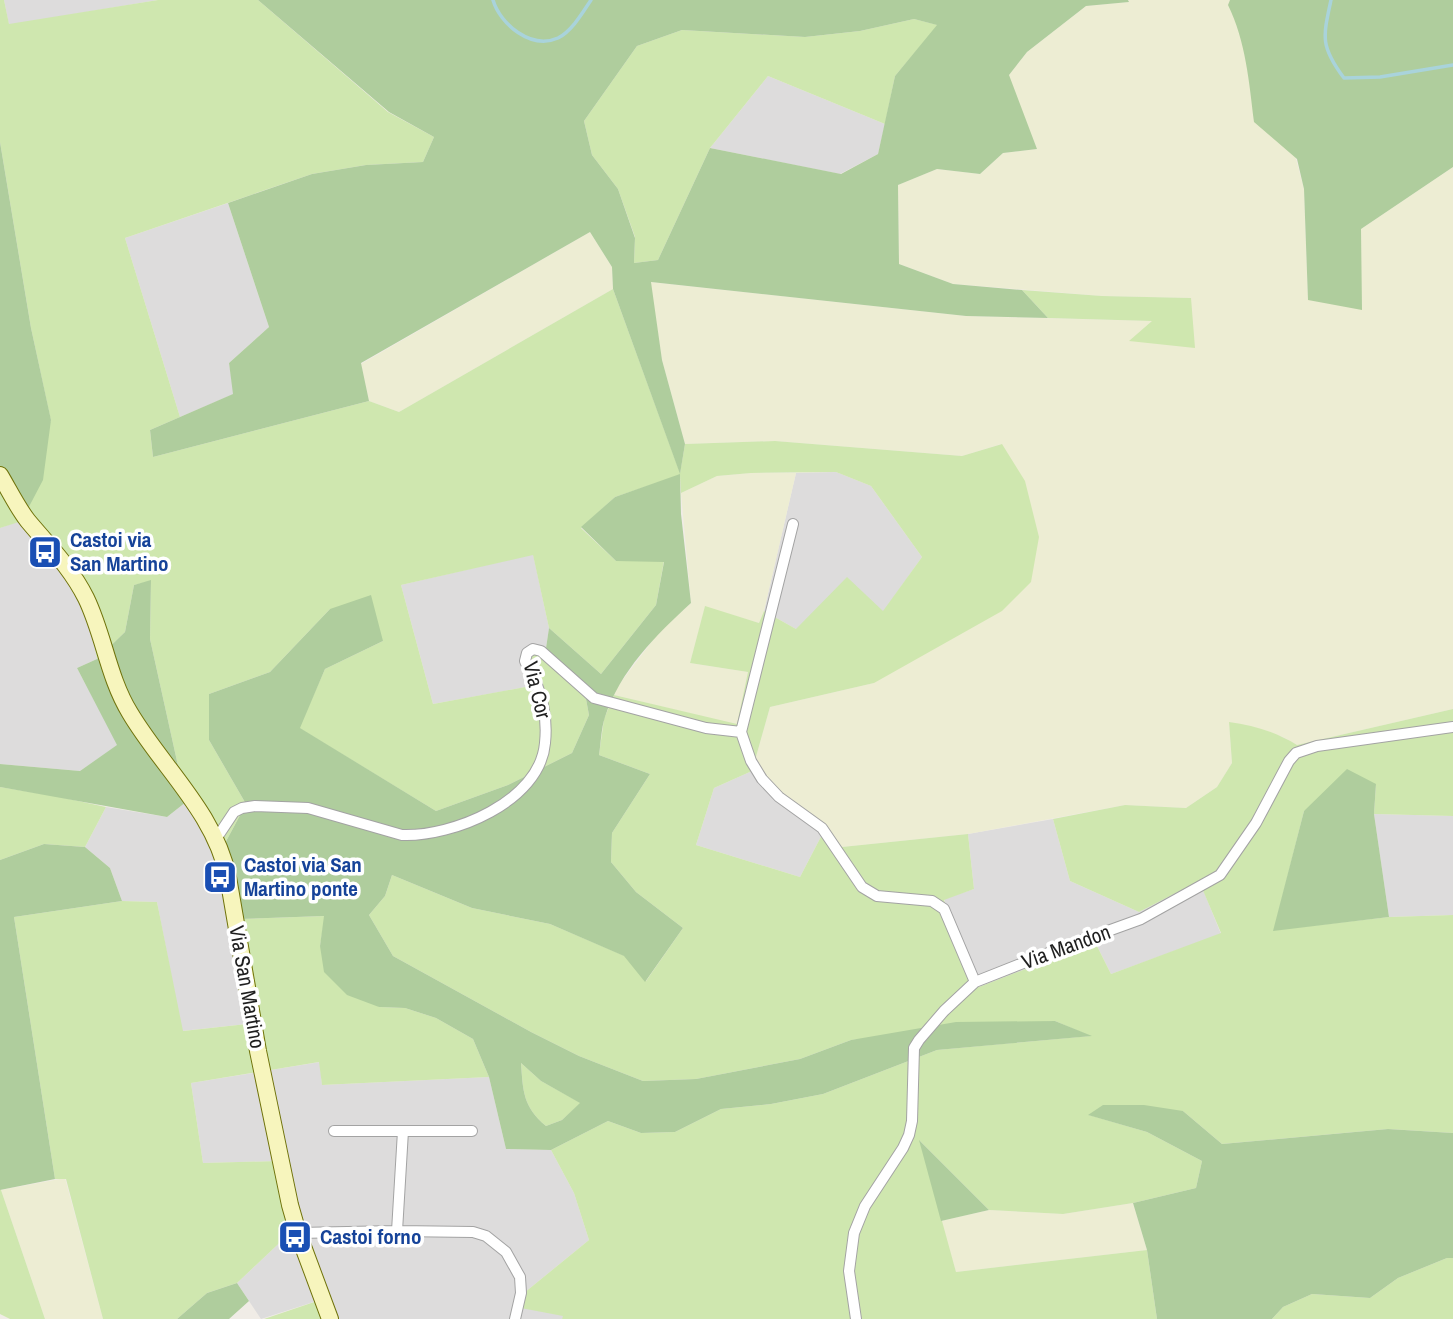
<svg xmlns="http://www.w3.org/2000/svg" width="1453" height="1319" font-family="'Archivo Narrow',sans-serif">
<rect width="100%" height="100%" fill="#f0ece6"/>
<!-- residential -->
<path fill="#dddcdc" d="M4 0H158L9 25Z
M768 76 885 124 878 154 840 174 710 148Z
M228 203 269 327 229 363 234 394 180 417 125 238Z
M836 472 871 486 922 557 883 612 796 629 764 611 796 473Z
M22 520 54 558 89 616 97 659 77 668 118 745 80 771 0 764V528Z
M533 554 549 628 545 655 537 685 433 704 401 585Z
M752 771 826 827 800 877 696 845 714 788Z
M186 802 209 818 257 1023 182 1031 157 902 122 901 110 868 85 847 106 807 167 817Z
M1374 814 1453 816V915L1389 917Z
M1053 819 1070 881 1139 912 1199 880 1221 934 1111 974 1095 942 979 988 944 899 974 889 968 834Z
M320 1062 322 1085 489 1077 506 1149 551 1150 574 1193 589 1240 524 1293 564 1316 562 1319H337L329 1297 261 1319 237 1283 291 1232 278 1161 203 1163 191 1083Z"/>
<!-- farmland -->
<path fill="#ededd3" d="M1129 0H1230L1229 5 1237 23 1245 53 1296 159 1304 189 1308 300 1361 229 1453 167V709L1297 745 1283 737 1229 722 1232 763 1217 787 1186 808 1125 805 968 834 842 847 826 827 752 771 770 707 874 683 1001 444 962 456 775 441 685 444 662 360 650 282 966 316 1153 321 1130 341 1191 298 1102 296 953 284 899 264 898 185 937 169 980 174 1003 153 1037 149 1008 76 1027 52 1086 6 1128 2Z
M590 232 612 267 613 289 399 412 369 401 361 364Z
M751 473H796L764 611 759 623 705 607 690 663 748 672 738 725 614 695 618 686 659 632 691 603 681 493 717 476Z
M65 1178 103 1319H45L1 1190Z
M1133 1203 1147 1250 956 1272 941 1221 989 1210 1063 1214Z"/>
<!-- grass -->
<path fill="#cfe7af" d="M0 0H4L9 24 158 0H258L388 112 434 137 423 162 366 165 312 174 125 238 180 417 150 430 153 457 369 401 399 412 613 289 680 473 685 444 775 441 962 456 1002 444 1025 481 1039 537 1031 582 1002 611 874 683 770 707 752 771 714 788 696 845 800 877 826 827 842 847 968 834 974 889 944 900 979 987 1095 942 1111 974 1221 933 1199 881 1139 912 1070 881 1053 819 1125 805 1186 808 1217 787 1232 763 1229 722C1253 725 1276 732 1297 745L1453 709V816L1374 814 1376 784 1304 811 1274 930 1389 917 1453 915V1133L1388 1129 1222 1144 1183 1111 1089 1115 1147 1132 1202 1161 1196 1188 1133 1203 1063 1214 989 1210 920 1141 956 1272 1147 1250 1157 1319H562L563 1316 521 1308 524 1293 589 1240 574 1193 551 1150 608 1121 641 1133 675 1132 721 1109 771 1104 823 1094 937 1050 1090 1036 1055 1021 851 1040 800 1059 696 1079 643 1081 579 1056 531 1032 393 956 369 915 385 896 392 875 472 908 550 924 625 956 646 981 683 928 636 892 611 862 612 833 650 774 599 755 604 719 614 695 737 724 748 672 690 663 705 606 759 623 764 611 796 629 847 577 883 611 922 557 871 486 836 472 751 473 717 476 681 493 680 475 615 497 581 528 616 561H664L656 605 601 674 549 628 533 555 401 585 433 704 536 685 527 653 545 655 586 699 589 715 572 753 508 785 436 811 299 728 325 669 383 641 330 609 270 672 209 694V740L246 804 223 847 186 802 150 639 151 581 134 585 125 632 97 659 89 616 54 558 22 521 0 528V481L51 421 31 328 0 142Z
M914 19 938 25 895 76 885 124 768 76 710 148 658 260 634 263 635 237 618 189 592 155 584 121 637 46 682 30 805 37 860 31Z
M1022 290 1102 296 1191 298 1195 348 1129 341 1152 321 1048 318Z
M0 787 55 796 106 807 85 847 44 844 0 860Z
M122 901 157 902 183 1031 256 1023 239 919 325 916 320 946 379 1007 405 1008 436 1018 473 1039 489 1077 322 1085 319 1062 191 1083 203 1163 278 1161 291 1232 237 1283 207 1293 177 1319H103L66 1179H55L14 917Z
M521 1063 541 1081 581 1103 562 1120 546 1126C523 1107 523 1091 521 1063Z
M0 1190H1L45 1319H10L0 1314Z
M1447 1258H1453V1319H1272L1283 1307 1312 1294 1370 1298 1398 1278Z
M329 1297 337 1319H264Z"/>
<!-- forest -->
<path fill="#afcd9d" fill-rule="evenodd" d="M258 0H1128L1129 2 1086 6 1027 52 1009 75 1037 149 1003 153 980 174 937 169 898 185 899 264 953 284 1022 290 1048 318 966 316 651 282 662 360 685 444 680 474 681 514 691 603C656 635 620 671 605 717 601 729 601 743 599 755L650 774 612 833 611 862 636 892 683 928 645 982 624 956 550 924 472 908 392 875 385 896 369 915 393 956 531 1032 579 1056 643 1081 696 1079 800 1059 851 1040 956 1022 1055 1021 1092 1036 937 1050 823 1094 771 1104 721 1109 675 1132 641 1133 608 1121 551 1150 506 1149 489 1077 473 1039 436 1018 405 1008 379 1007 347 995 324 972 320 946 324 916 239 919 223 847 246 804 209 740V694L270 672 330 609 371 595 383 641 325 669 300 728 436 811 508 785 572 753 589 715 586 699 545 655 549 628 601 674 656 605 664 562 616 561 581 527 615 497 680 474 613 289 612 267 590 232 361 363 369 401 153 457 150 430 233 394 229 363 269 327 228 203 312 174 366 165 423 162 434 137 389 112ZM914 19 937 25 895 76 878 154 841 174 710 148 658 260 634 263 635 238 618 189 592 155 584 121 637 46 682 30 805 37 860 31ZM521 1063 541 1081 580 1103 562 1120 546 1126C523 1107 523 1091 521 1063Z
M1230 0H1453V167L1361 229 1362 310 1308 300 1304 189 1297 159 1254 122C1249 82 1246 42 1228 5Z
M0 142 31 328 51 420 43 480 22 520 0 481Z
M151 580 150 639 186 802 167 817 0 787V764L80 771 117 745 77 668 97 659 125 632 134 585Z
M1347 769 1376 784 1374 814 1389 917 1273 931 1304 811Z
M44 844 85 847 110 868 122 901 14 917 55 1179 0 1190V860Z
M1103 1105H1144L1183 1111 1222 1144 1388 1129 1453 1133V1258H1447L1398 1278 1370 1298 1312 1294 1283 1307 1272 1319H1157L1147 1250 1133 1203 1196 1188 1202 1161 1147 1132 1088 1115Z
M919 1140 989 1210 941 1221Z
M237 1283 249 1301 229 1319H177L207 1293Z"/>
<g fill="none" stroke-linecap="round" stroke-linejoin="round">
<!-- stream -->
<path stroke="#a9d3db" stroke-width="3.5" d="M493 0C500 24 531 50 558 38 572 31 583 12 591 0
M1331 0C1323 37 1320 46 1344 78L1380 77 1453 65"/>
<!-- street casing -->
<g stroke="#a3a3a3" stroke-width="12">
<path id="street" d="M793 524 741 732 751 761 762 779 779 797 822 828 862 887 877 896 932 901 944 909 975 982
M216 839 234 812 242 808 255 806 308 808 402 835C452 837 540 802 545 743 547 724 544 703 537 685 534 676 528 669 525 661L527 653 533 649 541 651 594 698 706 728 741 732
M334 1131H472
M397 1231 403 1131
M298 1233 397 1231 473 1232 486 1236 506 1252 520 1277 521 1293 515 1319
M856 1319 849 1271 854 1233 865 1206 903 1148 909 1135 912 1121 914 1048 919 1040 944 1011 975 982 1061 948 1141 919 1220 875 1256 823 1289 761 1296 753 1317 746 1453 727"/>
</g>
<!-- secondary casing -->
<g stroke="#6f720a" stroke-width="18">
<path id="secondary" d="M0 475C9 490 17 507 28 521 49 546 71 568 86 598 104 635 108 677 130 713 162 767 215 813 228 877L258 1051 290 1205 298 1233 330 1319"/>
</g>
<!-- street -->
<use href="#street" stroke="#fff" stroke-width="10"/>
<!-- secondary -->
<use href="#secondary" stroke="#f7f5bd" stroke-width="16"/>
</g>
<!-- icons -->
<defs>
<g id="bus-square" transform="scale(1.75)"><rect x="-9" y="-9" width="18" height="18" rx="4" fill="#1a4fb4" stroke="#fff"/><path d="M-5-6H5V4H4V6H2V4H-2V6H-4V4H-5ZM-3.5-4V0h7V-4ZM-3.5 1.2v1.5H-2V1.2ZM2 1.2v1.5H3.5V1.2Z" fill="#fff"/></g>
</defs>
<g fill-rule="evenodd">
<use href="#bus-square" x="45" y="552"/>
<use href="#bus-square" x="220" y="877"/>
<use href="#bus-square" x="295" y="1237"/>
</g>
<g text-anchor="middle" stroke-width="7" stroke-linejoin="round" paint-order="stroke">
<!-- transit labels -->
<g font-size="21" font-weight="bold" fill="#164399" stroke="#fff" text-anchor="start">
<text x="70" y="547">Castoi via<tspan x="70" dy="24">San Martino</tspan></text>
<text x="244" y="872">Castoi via San<tspan x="244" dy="24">Martino ponte</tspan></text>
<text x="320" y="1244">Castoi forno</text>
</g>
<!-- street labels -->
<g font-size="21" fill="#1f1f1f" stroke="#fff">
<text transform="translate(537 690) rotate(76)" y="7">Via Cor</text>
<text transform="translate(1066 947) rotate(-20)" y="7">Via Mandon</text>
<text transform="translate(247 987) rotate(80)" y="7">Via San Martino</text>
</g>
</g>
</svg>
